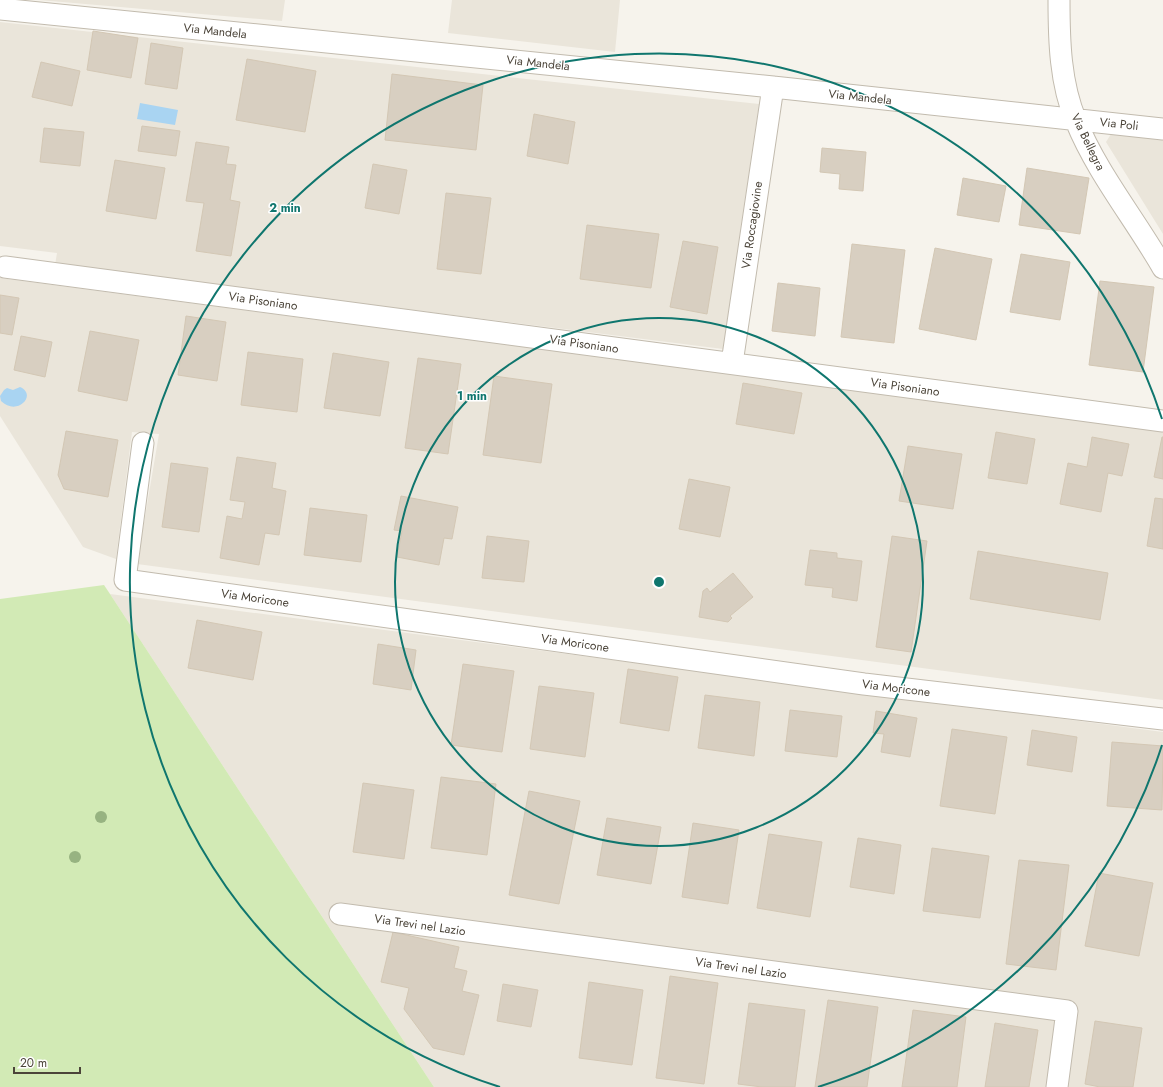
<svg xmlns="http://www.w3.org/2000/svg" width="1163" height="1087" font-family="Jost,sans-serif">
<rect width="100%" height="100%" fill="#f6f3ec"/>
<!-- residential -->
<path fill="#eae5da" d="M39 0H285L282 21Z
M452 0H620L615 52 448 33Z
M0 22 759 104 723 349 55 265 57 253 0 246Z
M1111 134 1163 140V234L1106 142Z
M0 278 1163 431V700L137 564 159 434 132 432 116 559 83 547 0 416Z
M110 594 1163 732V1087H434Z"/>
<!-- green -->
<path fill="#d2eab5" d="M104 585 110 594 434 1087H0V599Z"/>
<!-- water -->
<path fill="#a9d4f2" d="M140 103 178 110 175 125 137 119Z
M20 387C38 395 17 417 1 401L0 396 4 390 7 388 13 390Z"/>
<!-- building -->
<path fill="#d8cfc1" stroke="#d3c7b4" d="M93 31 138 38 131 78 87 70Z
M151 43 183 48 177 89 145 84Z
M247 59 316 71 305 132 236 120Z
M41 62 80 71 72 106 32 97Z
M392 74 483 85 476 150 385 140Z
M534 114 575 122 568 164 527 156Z
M142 126 180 131 176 156 138 151Z
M44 128 84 132 80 166 40 162Z
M196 142 229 147 226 164 236 165 230 200 240 202 231 256 196 251 204 203 186 201Z
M822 148 866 152 863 191 839 189 840 174 820 172Z
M115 160 165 168 156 219 106 211Z
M373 164 407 170 399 214 365 208Z
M1027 168 1089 178 1080 234 1019 225Z
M963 178 1006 186 999 222 957 215Z
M446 193 491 198 481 274 437 269Z
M587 225 659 234 651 288 580 279Z
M683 241 718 247 707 314 670 307Z
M852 244 905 250 894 343 841 337Z
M935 248 992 259 976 340 919 329Z
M1021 254 1070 262 1060 320 1010 312Z
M1100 281 1154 287 1143 372 1089 365Z
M778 283 820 288 815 336 772 331Z
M0 295 19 298 12 335 0 333Z
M186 316 226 322 217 381 178 375Z
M90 331 139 340 127 401 78 391Z
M21 336 52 342 45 377 14 370Z
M248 352 303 359 297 412 241 405Z
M333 353 389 362 380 416 324 408Z
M418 358 461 364 448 454 405 448Z
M494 376 552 384 541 463 483 455Z
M743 383 802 393 794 434 736 424Z
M66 431 118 440 108 497 64 489 58 475Z
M996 432 1035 439 1027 484 988 478Z
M1092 437 1129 444 1122 476 1108 473 1101 512 1060 504 1068 463 1087 467Z
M1162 437H1163V479L1154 477Z
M908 446 962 454 953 509 899 501Z
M237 457 276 463 272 488 286 491 279 535 265 533 259 565 220 558 227 516 242 519 245 502 230 500Z
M171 463 208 468 199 532 162 527Z
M689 479 730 487 720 537 679 529Z
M401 496 458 507 452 539 444 538 439 565 397 557 402 531 394 530Z
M1155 498 1163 499V549L1147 546Z
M310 508 367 515 361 562 304 555Z
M487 536 529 541 524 582 482 578Z
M892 536 927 541 911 652 876 647Z
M810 550 837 553V558L862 561 857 601 832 597 833 588 805 585Z
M978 551 1108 573 1100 620 970 599Z
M733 573 753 597 730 616 732 618 728 622 699 617 703 591 707 588 710 592Z
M197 620 262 632 253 680 188 668Z
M378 644 416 650 411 690 373 684Z
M463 664 514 671 502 752 451 745Z
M628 669 678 677 669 731 620 723Z
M539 686 594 693 585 757 530 749Z
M705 695 760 702 754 756 698 748Z
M790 710 842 716 837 757 785 751Z
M876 711 917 718 910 757 881 752 884 734 873 733Z
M952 729 1007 737 995 814 940 806Z
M1032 730 1077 737 1072 772 1027 765Z
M1112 742 1163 746 1162 810 1107 806Z
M441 777 496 784 487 855 431 848Z
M363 783 414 790 404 859 353 852Z
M529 791 580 801 559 904 509 895Z
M607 818 661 827 651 884 597 875Z
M693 823 739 830 728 904 682 897Z
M769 834 822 842 810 917 757 908Z
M858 838 901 845 894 894 850 887Z
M932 848 989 856 980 918 923 911Z
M1019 860 1069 865 1056 970 1006 964Z
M1099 873 1153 883 1139 956 1085 946Z
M393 932 459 947 454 968 467 971 462 991 479 995 464 1055 433 1048 404 1009 409 988 381 982Z
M670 976 718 983 704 1084 656 1078Z
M589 982 643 990 632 1065 579 1058Z
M503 984 538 990 531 1027 497 1021Z
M828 1000 878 1007 867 1087H815Z
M749 1003 805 1010 795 1087H762L738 1084Z
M913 1010 966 1017 957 1087H902Z
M1095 1021 1142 1028 1133 1087H1100L1085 1084Z
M995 1023 1038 1030 1029 1087H985Z"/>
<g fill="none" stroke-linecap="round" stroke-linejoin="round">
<!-- minor casing -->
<g stroke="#c2bbae" stroke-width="23">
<path id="minor" d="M1059 0C1059 40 1060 83 1076 121 1097 173 1135 219 1163 268
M0 9 773 87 1163 129
M5 267 1163 421
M732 363 773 87
M143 443 125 580 864 684 1163 719
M340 914 1067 1011 1057 1087"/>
</g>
<!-- minor -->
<use href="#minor" stroke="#fff" stroke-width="21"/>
</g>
<!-- trees -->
<g fill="#97b381">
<circle cx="101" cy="817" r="6"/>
<circle cx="75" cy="857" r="6"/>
</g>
<!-- distance rings -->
<g fill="none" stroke="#0f766e" stroke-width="2">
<circle cx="659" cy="582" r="264"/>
<path d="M1162 745A529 529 0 0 1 818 1087M500 1087A529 529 0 1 1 1162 419"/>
</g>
<g text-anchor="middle" stroke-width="3" stroke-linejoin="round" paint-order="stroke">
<!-- street labels -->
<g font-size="12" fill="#4b4439" stroke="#fff">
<text transform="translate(215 31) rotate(6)" y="4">Via Mandela</text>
<text transform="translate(538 63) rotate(6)" y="4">Via Mandela</text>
<text transform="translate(860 97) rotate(6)" y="4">Via Mandela</text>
<text transform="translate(1119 124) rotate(6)" y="4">Via Poli</text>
<text transform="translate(1088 142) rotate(64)" y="4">Via Bellegra</text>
<text transform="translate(752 225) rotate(-82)" y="4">Via Roccagiovine</text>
<text transform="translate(263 301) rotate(8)" y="4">Via Pisoniano</text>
<text transform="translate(584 344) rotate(8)" y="4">Via Pisoniano</text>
<text transform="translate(905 387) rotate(8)" y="4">Via Pisoniano</text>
<text transform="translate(255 598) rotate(8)" y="4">Via Moricone</text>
<text transform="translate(575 643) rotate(8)" y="4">Via Moricone</text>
<text transform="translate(896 688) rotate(7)" y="4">Via Moricone</text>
<text transform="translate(420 925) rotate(8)" y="4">Via Trevi nel Lazio</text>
<text transform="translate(741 968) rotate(8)" y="4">Via Trevi nel Lazio</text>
</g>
</g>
<circle cx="659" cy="582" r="6" fill="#0f766e" stroke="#fff" stroke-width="2"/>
<g font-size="12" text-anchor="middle" font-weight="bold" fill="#0f766e" stroke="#fff" stroke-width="3" stroke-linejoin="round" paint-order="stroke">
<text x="285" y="212">2 min</text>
<text x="472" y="400">1 min</text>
</g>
<!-- scale -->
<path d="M14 1067v6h66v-6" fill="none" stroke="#4b4439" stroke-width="2"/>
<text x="20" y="1067" font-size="12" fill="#4b4439" stroke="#ffffff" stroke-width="3" paint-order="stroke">20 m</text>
</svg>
